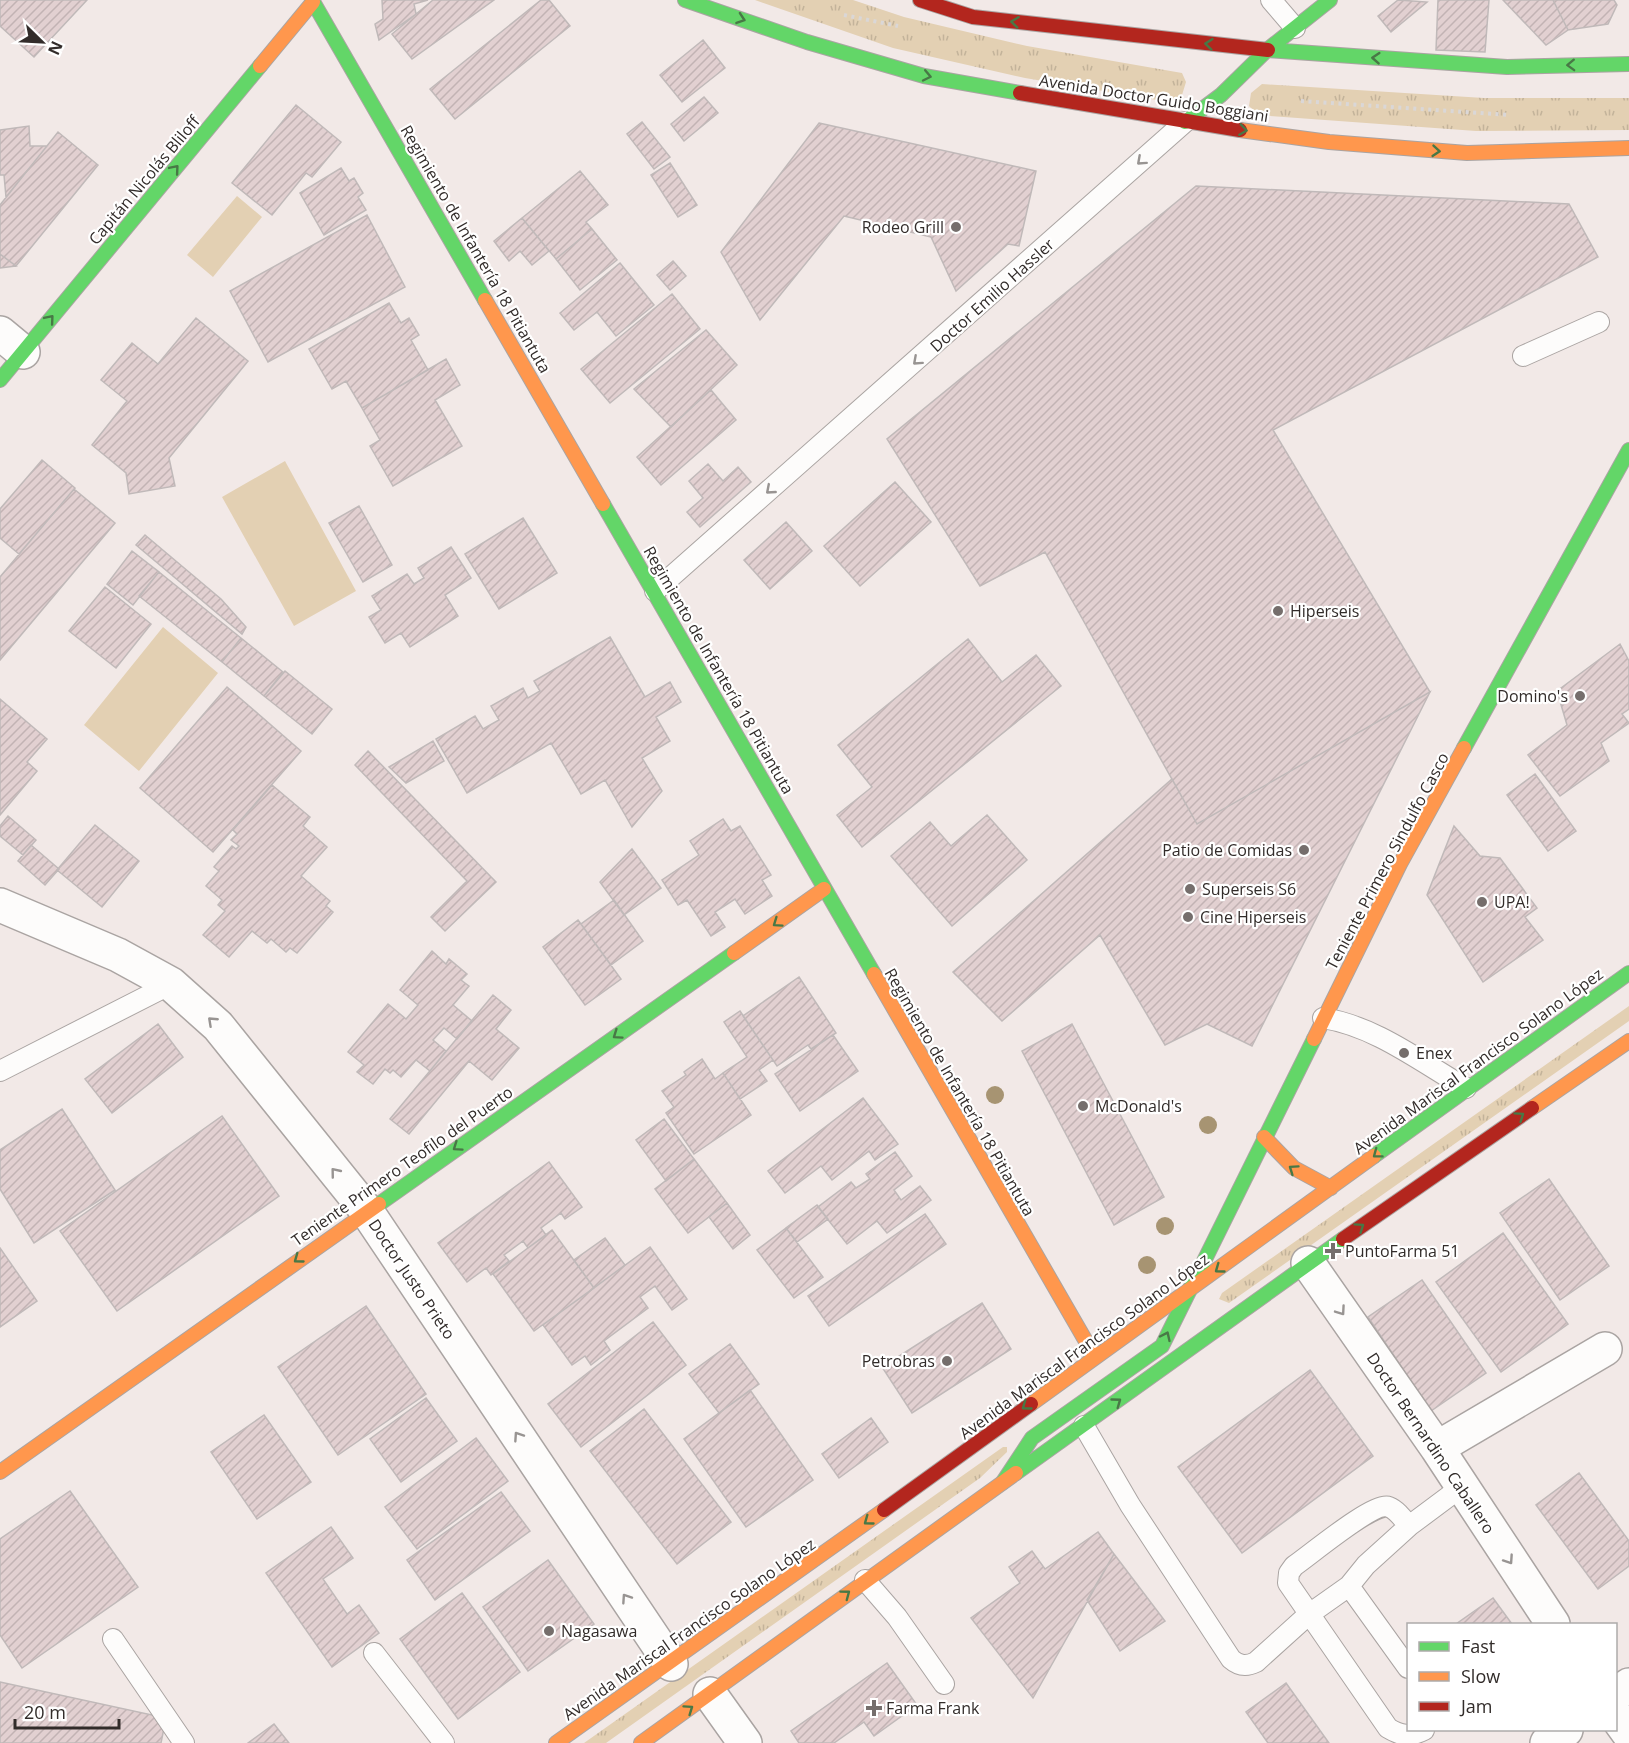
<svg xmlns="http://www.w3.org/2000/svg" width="1629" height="1743" font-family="'Open Sans',sans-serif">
<defs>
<pattern id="grass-tufts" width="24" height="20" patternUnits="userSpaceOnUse" patternTransform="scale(1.5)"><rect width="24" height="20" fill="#e3d0b3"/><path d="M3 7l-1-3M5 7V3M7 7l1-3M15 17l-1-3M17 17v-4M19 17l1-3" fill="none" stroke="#c3b39a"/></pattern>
<pattern id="building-hatch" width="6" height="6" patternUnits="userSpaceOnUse" patternTransform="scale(1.5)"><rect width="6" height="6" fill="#e2d0d1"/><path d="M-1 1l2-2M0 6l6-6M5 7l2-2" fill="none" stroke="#c2b3b4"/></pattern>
</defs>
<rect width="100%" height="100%" fill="#f2e9e7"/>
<!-- grass -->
<path fill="url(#grass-tufts)" d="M755 0H853L904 17 1027 46 1182 73 1186 82 1182 95 1169 102 1025 78 893 48Z
M1262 84 1484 98H1629V130L1476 131 1258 115 1249 106 1251 93Z
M1629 1006V1021L1229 1303 1219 1299 1222 1293Z
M1003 1447H1007V1452L980 1478 606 1743H584Z"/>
<!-- garden -->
<path fill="#e3d0b3" d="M237 196 262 217 213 277 187 255Z
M285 461 356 591 294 626 222 497Z
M163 627 218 673 139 771 84 725Z"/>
<!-- building -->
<path fill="url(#building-hatch)" stroke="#c0b9b9" stroke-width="1.5" d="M0 0H87L34 57 0 26Z
M382 0H428L414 4 416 14 379 40 375 24 383 19Z
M433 0H494L412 59 392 34Z
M541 0H549L570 26 455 119 430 89Z
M1398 0 1427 2 1391 32 1378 16Z
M1438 0H1489L1485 52 1436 50Z
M1503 0H1553L1568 30 1546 45Z
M1553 0H1614L1617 5 1608 24 1568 30Z
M703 40 725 68 682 102 660 75Z
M704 97 718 113 684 141 671 124Z
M296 105 341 142 312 177 306 173 272 215 232 183Z
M642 122 670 157 654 169 627 134Z
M819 123 1036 171 1019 246 1008 244 956 291 931 237 844 216 760 320 721 252Z
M29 126 30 146H47L6 197 4 175H0V130Z
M58 132 98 165 16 266 0 254V205Z
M670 163 697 205 678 217 651 175Z
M341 168 349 181 354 178 363 193 358 197 366 210 324 235 300 193Z
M580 171 608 205 586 222 592 229 556 259 522 218Z
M1196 186 1569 204 1598 257 1273 430 1430 692 1197 824 1045 552 980 586 887 439Z
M367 215 405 287 268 362 230 291Z
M522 218 549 251 532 265 520 251 509 261 494 241Z
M592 229 617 260 580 290 556 259Z
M0 254 16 266 0 268Z
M673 261 686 276 670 290 657 275Z
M620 263 654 305 616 336 597 312 574 330 560 313Z
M672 294 700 329 610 403 581 369Z
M389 303 401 323 409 318 419 335 411 340 428 370 362 408 346 381 332 389 309 349Z
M196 318 248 361 169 458 175 486 129 494 126 473 92 445 127 401 101 380 132 343 158 364Z
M706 330 737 365 671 427 634 389Z
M446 359 460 385 435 400 462 446 393 486 370 446 380 440 362 408Z
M711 390 736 420 661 485 637 457Z
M42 460 75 488 19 554 0 538V509Z
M708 464 723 481 738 467 751 482 700 527 687 512 703 498 689 481Z
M895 482 931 522 860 586 824 546Z
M74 489 115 523 0 660V577Z
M359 506 392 565 363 582 329 523Z
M523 518 557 573 499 609 465 554Z
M786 522 812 551 770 589 744 560Z
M145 535 221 599 246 627 242 634 136 545Z
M451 547 471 578 445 595 458 616 410 647 401 633 385 643 369 617 381 610 372 596 407 574 414 584 424 578 418 568Z
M132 551 159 572 133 605 107 584Z
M159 572 241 638 222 662 139 596Z
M105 587 151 624 116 668 69 631Z
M610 637 645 697 670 682 681 702 656 717 670 741 642 758 662 791 632 827 605 780 581 794 551 743 467 793 436 739 475 716 483 729 499 720 491 706 523 688 528 698 540 691 534 681Z
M241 638 283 672 264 696 222 662Z
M968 639 1002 682 1036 655 1061 686 862 847 837 815 872 787 838 745Z
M1620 644 1629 661V709L1622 714 1629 723 1601 743 1609 761 1560 796 1528 755 1567 725 1557 691Z
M285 671 332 709 312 734 264 696Z
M227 687 301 751 213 852 140 788Z
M1430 692 1252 1046 1207 1024 1165 1045 1100 935 1002 1021 953 972 1172 779 1197 824Z
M0 699 47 739 27 762 37 771 0 815Z
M433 741 444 761 406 783 389 767Z
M368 751 496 882 445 931 431 917 467 881 355 765Z
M1535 774 1576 831 1548 851 1507 795Z
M272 785 310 817 303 826 327 847 301 876 330 901 326 906 333 912 297 953 290 948 286 952 271 939 267 943 252 931 229 957 203 935 225 911 218 905 222 900 206 886 219 871 214 867 232 846 236 849 239 846 231 840 237 834 233 830Z
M987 815 1027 860 952 926 891 856 930 822 951 846Z
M8 816 36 840 23 855 0 836V826Z
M723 819 731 831 740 826 771 875 762 880 772 896 745 914 735 899 715 912 725 927 711 936 687 900 678 905 662 880 699 855 690 841Z
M95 825 139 861 102 907 57 870Z
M1454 826 1480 856 1500 858 1537 908 1525 917 1543 940 1483 982 1427 895Z
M31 845 59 869 45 885 18 861Z
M632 849 661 888 624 915 600 882Z
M614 900 643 941 611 965 581 924Z
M578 920 621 979 585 1005 543 947Z
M432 951 446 964 449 959 467 974 461 980 469 986 453 1005 472 1021 457 1039 444 1028 433 1040 446 1051 430 1071 416 1060 401 1077 393 1070 390 1073 385 1069 373 1084 357 1072 364 1065 348 1052 388 1004 406 1019 418 1005 400 990Z
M799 977 836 1033 811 1049 808 1045 777 1066 743 1016Z
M493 995 511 1010 496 1029 519 1048 492 1080 469 1061 409 1134 390 1119Z
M740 1011 773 1060 759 1070 767 1081 740 1099 723 1073 747 1057 724 1022Z
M158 1024 183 1057 112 1113 85 1079Z
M1072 1024 1164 1197 1114 1225 1022 1051Z
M833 1035 858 1071 800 1111 775 1074Z
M702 1059 715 1079 723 1073 751 1115 694 1154 666 1113 674 1107 662 1091 686 1075 684 1072Z
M863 1098 898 1144 875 1160 869 1151 832 1180 821 1166 785 1193 768 1171Z
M62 1109 115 1190 34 1243 0 1189V1150Z
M222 1116 279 1196 117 1311 60 1231Z
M664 1119 694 1159 666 1181 636 1140Z
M895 1152 912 1176 894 1190 901 1200 920 1186 931 1200 887 1233 877 1221 847 1244 818 1207 851 1182 856 1188 870 1179 866 1174Z
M694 1159 727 1203 688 1233 655 1189Z
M549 1162 582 1207 565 1219 561 1213 541 1228 546 1235 528 1248 523 1241 504 1255 509 1261 491 1275 486 1268 467 1282 438 1243Z
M1549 1179 1609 1266 1560 1300 1500 1213Z
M727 1203 750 1235 733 1249 709 1217Z
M817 1205 828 1219 797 1242 786 1228Z
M925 1214 946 1244 829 1326 808 1296Z
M786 1228 823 1277 794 1298 757 1250Z
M552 1230 594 1288 534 1331 493 1274Z
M1503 1233 1568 1324 1501 1372 1436 1282Z
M605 1238 625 1265 594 1288 574 1260Z
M650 1247 687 1299 672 1310 655 1286 640 1297 648 1308 604 1341 610 1350 591 1365 585 1356 572 1365 543 1325Z
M0 1248 37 1301 0 1327Z
M1422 1280 1486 1373 1431 1411 1368 1317Z
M982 1303 1011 1349 912 1413 882 1367Z
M366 1306 426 1394 338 1455 278 1367Z
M653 1322 686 1365 581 1447 548 1404Z
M730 1344 759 1384 719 1413 689 1374Z
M1310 1370 1373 1456 1242 1553 1178 1467Z
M750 1390 813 1480 746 1527 684 1439Z
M426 1398 457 1441 401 1482 370 1439Z
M644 1409 731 1522 677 1564 590 1451Z
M264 1415 311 1482 257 1519 211 1452Z
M871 1418 888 1442 839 1478 822 1454Z
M476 1438 508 1481 417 1549 385 1507Z
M1579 1473 1629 1541V1566L1598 1589 1536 1505Z
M70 1491 138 1587 22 1668 0 1635V1539Z
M501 1492 530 1531 435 1600 407 1560Z
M331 1527 353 1558 323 1579 347 1614 359 1605 379 1633 332 1667 266 1573Z
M1098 1532 1114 1554 1033 1698 971 1618 1020 1583 1009 1567 1032 1551 1045 1569Z
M1114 1554 1165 1621 1120 1651 1087 1600Z
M548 1560 594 1624 528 1671 483 1607Z
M462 1593 520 1672 458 1719 400 1639Z
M1493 1598 1512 1624H1456Z
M887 1663 917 1705 874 1736 864 1722 834 1743H799L791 1731Z
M0 1682 166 1718 161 1743H0Z
M1286 1683 1329 1743H1268L1246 1712Z
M274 1724 289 1743H248Z"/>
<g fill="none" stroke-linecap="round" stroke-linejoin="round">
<!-- lane casing -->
<g stroke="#aaa4a2" stroke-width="22">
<path id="lane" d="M1271 0 1295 28
M1523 356 1599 322
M655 591 1185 122
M1323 1018C1375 1026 1421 1062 1466 1088
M0 1071 171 984
M1084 1426 1130 1505 1231 1659C1239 1666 1246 1667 1256 1662L1308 1615 1349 1586 1366 1565 1409 1526C1404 1520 1397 1510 1389 1507 1374 1501 1309 1556 1294 1566L1289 1573 1288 1583 1388 1728C1401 1736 1410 1737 1424 1730
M1409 1526 1460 1488
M865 1580 897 1617 944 1684
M1349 1586 1408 1668
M113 1639 184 1743
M374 1653 444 1743"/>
</g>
<!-- street casing -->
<g stroke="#aaa4a2" stroke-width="36">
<path id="street" d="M0 333 23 352
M0 905 118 955 171 984 218 1026 366 1210 671 1664
M1308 1263 1437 1448 1553 1624
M1437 1448 1605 1349
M710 1694 745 1743
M1616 1694 1629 1685
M1616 1716 1629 1734
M1547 1743 1566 1730"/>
</g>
<!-- fast casing -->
<g stroke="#aaa4a2" stroke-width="16">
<path id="fast" d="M312 0 485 300
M685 0 807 42 924 76 1020 93
M1268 50 1507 67 1629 64
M1185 122 1221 95 1267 50 1330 0
M0 380 260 66
M603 504 874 974
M1464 748 1629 450
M1374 1156 1629 973
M379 1204 734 953
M1016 1473 1343 1239
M1003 1482 1032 1438 1162 1346 1314 1039"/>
</g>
<!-- slow casing -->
<g stroke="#aaa4a2" stroke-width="16">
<path id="slow" d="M260 66 313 2
M1240 130 1329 142 1467 153 1629 148
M485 300 603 504
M734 953 824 889
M874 974 1095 1357
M1314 1039 1400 864 1464 748
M1532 1108 1629 1041
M1264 1137 1294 1168 1331 1188
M1031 1404 1374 1156
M0 1472 379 1204
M556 1743 884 1510
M641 1743 1016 1473"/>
</g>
<!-- jam casing -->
<g stroke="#aaa4a2" stroke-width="16">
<path id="jam" d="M920 0 973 17 1268 50
M1020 93 1240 130
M1343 1239 1532 1108
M884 1510 1031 1404"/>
</g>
<!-- path -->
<path stroke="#dad7d7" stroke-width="4" stroke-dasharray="3 4.5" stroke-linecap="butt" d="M844 15 898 26
M1301 101 1509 115"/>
<!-- lane -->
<use href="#lane" stroke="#fdfcfb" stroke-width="20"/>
<!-- street -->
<use href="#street" stroke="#fdfcfb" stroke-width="33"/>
<!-- fast -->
<use href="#fast" stroke="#63d668" stroke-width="14"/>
<!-- slow -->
<use href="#slow" stroke="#ff974d" stroke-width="14"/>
<!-- jam -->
<use href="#jam" stroke="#b3261e" stroke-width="14"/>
</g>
<!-- trees -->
<g fill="#a79472">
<circle cx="995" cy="1095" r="9"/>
<circle cx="1208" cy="1125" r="9"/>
<circle cx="1165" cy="1226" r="9"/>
<circle cx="1147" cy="1265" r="9"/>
</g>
<!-- one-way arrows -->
<defs><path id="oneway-chevron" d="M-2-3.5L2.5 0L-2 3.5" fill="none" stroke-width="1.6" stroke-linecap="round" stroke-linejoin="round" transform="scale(1.5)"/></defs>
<g stroke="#487846">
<use href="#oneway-chevron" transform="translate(741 19) rotate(19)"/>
<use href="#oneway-chevron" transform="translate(1015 22) rotate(-173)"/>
<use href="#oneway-chevron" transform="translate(1209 44) rotate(-174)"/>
<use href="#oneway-chevron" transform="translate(1376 58) rotate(-176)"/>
<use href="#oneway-chevron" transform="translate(1571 65) rotate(178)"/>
<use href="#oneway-chevron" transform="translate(927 76) rotate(12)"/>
<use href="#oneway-chevron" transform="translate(1243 130) rotate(8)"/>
<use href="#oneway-chevron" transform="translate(1436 151) rotate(5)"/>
<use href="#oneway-chevron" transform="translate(175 169) rotate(-50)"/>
<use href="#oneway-chevron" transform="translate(50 319) rotate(-50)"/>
<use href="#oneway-chevron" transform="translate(777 923) rotate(145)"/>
<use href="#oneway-chevron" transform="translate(617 1035) rotate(145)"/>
<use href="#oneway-chevron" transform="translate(1520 1116) rotate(-35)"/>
<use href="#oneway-chevron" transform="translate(457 1147) rotate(145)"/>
<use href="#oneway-chevron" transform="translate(1377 1154) rotate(143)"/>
<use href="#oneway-chevron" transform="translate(1293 1169) rotate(-145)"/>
<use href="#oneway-chevron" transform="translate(1360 1227) rotate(-35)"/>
<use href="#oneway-chevron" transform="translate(298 1259) rotate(144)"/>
<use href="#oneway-chevron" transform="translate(1219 1269) rotate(144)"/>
<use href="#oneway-chevron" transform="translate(1166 1336) rotate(-65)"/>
<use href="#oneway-chevron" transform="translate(1117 1402) rotate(-36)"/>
<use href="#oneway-chevron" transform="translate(1026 1406) rotate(144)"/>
<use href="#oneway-chevron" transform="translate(868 1521) rotate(144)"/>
<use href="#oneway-chevron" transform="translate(846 1594) rotate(-37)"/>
<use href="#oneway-chevron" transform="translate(689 1709) rotate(-35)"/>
</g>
<g stroke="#989492">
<use href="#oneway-chevron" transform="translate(1141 161) rotate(138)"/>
<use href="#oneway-chevron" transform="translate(917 361) rotate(138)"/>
<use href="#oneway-chevron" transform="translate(770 490) rotate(139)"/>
<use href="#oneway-chevron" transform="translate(212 1021) rotate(-137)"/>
<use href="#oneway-chevron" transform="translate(335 1172) rotate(-129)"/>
<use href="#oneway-chevron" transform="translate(1341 1311) rotate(55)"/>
<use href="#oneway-chevron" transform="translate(518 1436) rotate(-124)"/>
<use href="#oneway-chevron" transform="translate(1509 1560) rotate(56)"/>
<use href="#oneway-chevron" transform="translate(626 1598) rotate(-124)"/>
</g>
<!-- markers -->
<g fill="#756e6c" stroke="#fff" stroke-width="2">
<circle cx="956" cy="227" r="6"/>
<circle cx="1278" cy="611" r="6"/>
<circle cx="1580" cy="696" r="6"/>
<circle cx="1304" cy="850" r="6"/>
<circle cx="1190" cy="889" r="6"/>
<circle cx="1482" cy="902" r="6"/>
<circle cx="1188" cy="917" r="6"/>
<circle cx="1404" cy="1053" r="6"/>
<circle cx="1083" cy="1106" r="6"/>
<path d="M1330 1242h6v6h6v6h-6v6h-6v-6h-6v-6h6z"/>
<circle cx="947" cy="1361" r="6"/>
<circle cx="549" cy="1631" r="6"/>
<path d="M871 1699h6v6h6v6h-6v6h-6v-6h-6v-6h6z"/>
</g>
<g text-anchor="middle" stroke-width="4.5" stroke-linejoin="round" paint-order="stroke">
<!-- street labels -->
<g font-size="16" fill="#322c2a" stroke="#fff">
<text transform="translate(1154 98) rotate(9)" y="6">Avenida Doctor Guido Boggiani</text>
<text transform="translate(144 180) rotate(-50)" y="6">Capitán Nicolás Bliloff</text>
<text transform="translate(476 249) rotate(60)" y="6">Regimiento de Infantería 18 Pitiantuta</text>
<text transform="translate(992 295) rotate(-42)" y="6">Doctor Emilio Hassler</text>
<text transform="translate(719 670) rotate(60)" y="6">Regimiento de Infantería 18 Pitiantuta</text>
<text transform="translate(1387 861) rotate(-62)" y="6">Teniente Primero Sindulfo Casco</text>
<text transform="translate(1478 1061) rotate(-36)" y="6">Avenida Mariscal Francisco Solano López</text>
<text transform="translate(960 1092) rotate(60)" y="6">Regimiento de Infantería 18 Pitiantuta</text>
<text transform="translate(402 1166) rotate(-35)" y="6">Teniente Primero Teofilo del Puerto</text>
<text transform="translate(412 1279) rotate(56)" y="6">Doctor Justo Prieto</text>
<text transform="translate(1084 1346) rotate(-36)" y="6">Avenida Mariscal Francisco Solano López</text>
<text transform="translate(1431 1443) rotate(56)" y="6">Doctor Bernardino Caballero</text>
<text transform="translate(689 1629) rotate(-35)" y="6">Avenida Mariscal Francisco Solano López</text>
</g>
<!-- poi labels -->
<g font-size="16" fill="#322c2a" stroke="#fff" text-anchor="start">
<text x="944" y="233" text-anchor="end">Rodeo Grill</text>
<text x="1290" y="617">Hiperseis</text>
<text x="1568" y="702" text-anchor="end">Domino's</text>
<text x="1292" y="856" text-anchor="end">Patio de Comidas</text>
<text x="1202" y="895">Superseis S6</text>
<text x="1494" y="908">UPA!</text>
<text x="1200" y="923">Cine Hiperseis</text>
<text x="1416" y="1059">Enex</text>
<text x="1095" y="1112">McDonald's</text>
<text x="1345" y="1257">PuntoFarma 51</text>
<text x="935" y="1367" text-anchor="end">Petrobras</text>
<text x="561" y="1637">Nagasawa</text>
<text x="886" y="1714">Farma Frank</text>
</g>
</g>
<!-- legend -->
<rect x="1407" y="1623" width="210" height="108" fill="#ffffff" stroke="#adabaa" stroke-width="1.5"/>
<rect x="1419" y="1642" width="30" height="9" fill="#63d668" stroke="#adabaa" stroke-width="1.5"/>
<text x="1461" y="1653" font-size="18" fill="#322c2a">Fast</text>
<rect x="1419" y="1672" width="30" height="9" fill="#ff974d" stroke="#adabaa" stroke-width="1.5"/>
<text x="1461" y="1683" font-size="18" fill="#322c2a">Slow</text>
<rect x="1419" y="1702" width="30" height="9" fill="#b3261e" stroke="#adabaa" stroke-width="1.5"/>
<text x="1461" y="1713" font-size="18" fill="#322c2a">Jam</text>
<!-- north arrow -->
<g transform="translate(42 42) rotate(114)" stroke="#ffffff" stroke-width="4.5" paint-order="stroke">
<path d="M0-4.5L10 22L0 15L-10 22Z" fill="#322c2a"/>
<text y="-9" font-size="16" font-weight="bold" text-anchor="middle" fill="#322c2a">N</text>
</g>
<!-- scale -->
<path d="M15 1719v9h104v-9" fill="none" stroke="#322c2a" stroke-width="3"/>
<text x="24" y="1719" font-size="18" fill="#322c2a" stroke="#ffffff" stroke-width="4.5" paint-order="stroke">20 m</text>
</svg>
